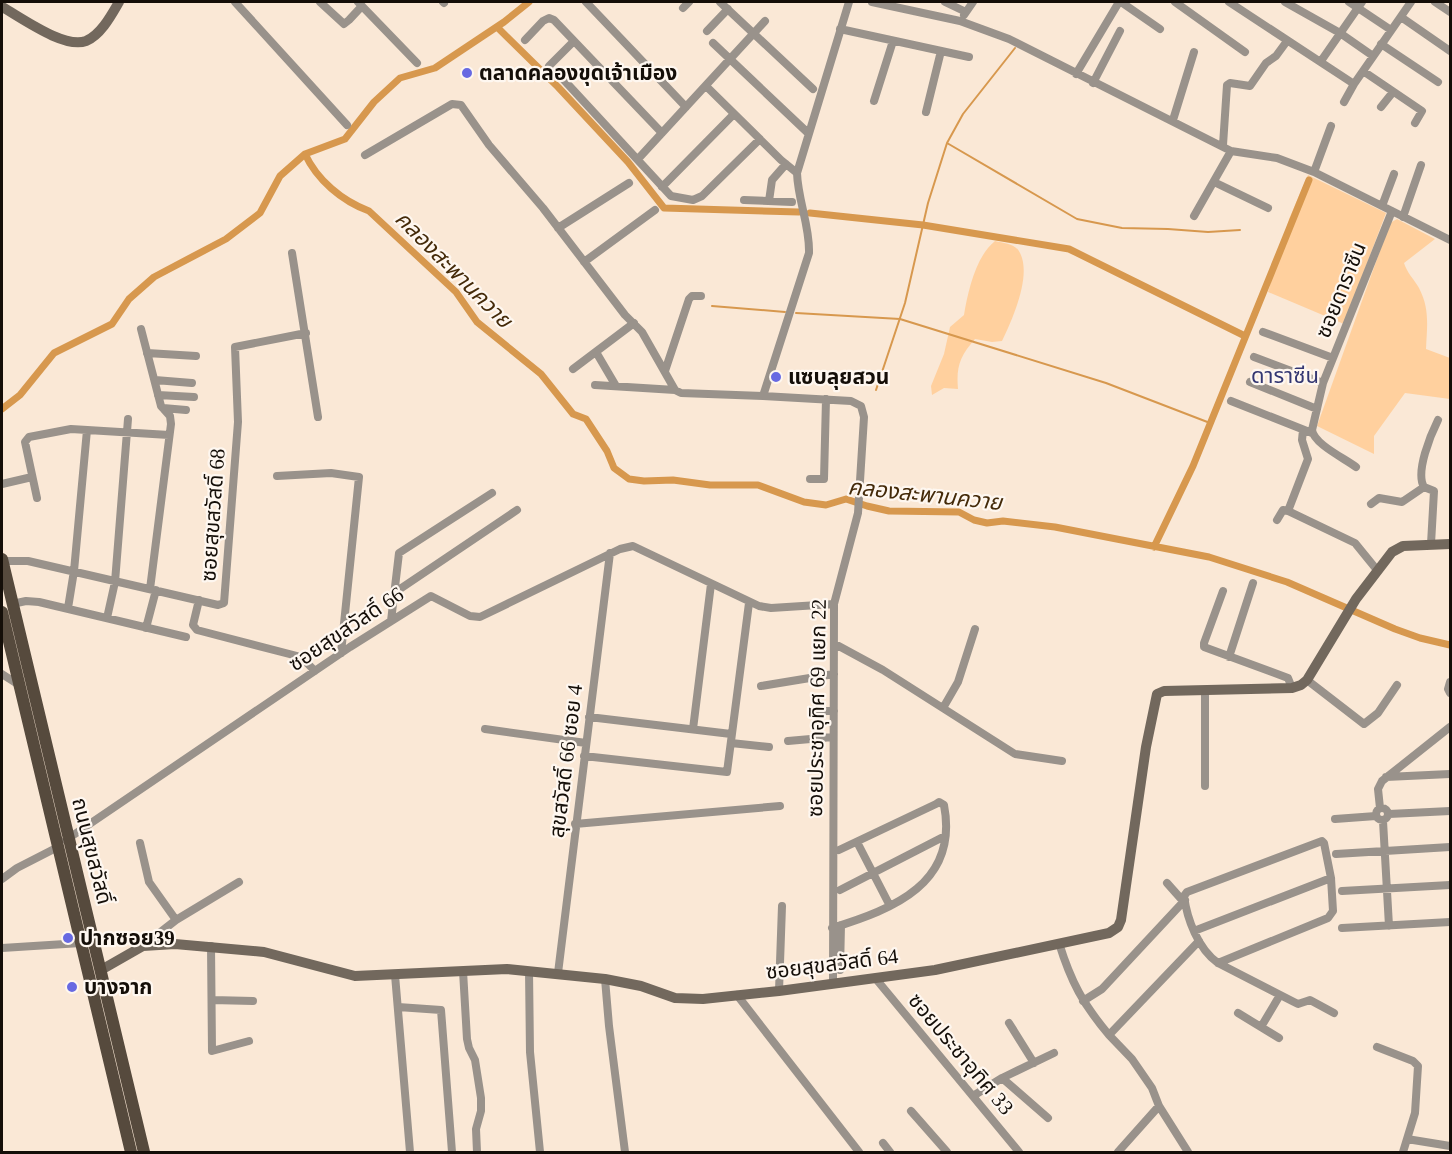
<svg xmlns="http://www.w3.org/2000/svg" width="1452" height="1154" font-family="'Times New Roman','Noto Sans Thai',serif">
  <rect width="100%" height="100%" fill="#fae8d6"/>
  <path fill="#ffd09e" d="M1308,175L1386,213L1344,324L1268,292L1289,219Z
    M1397,219L1435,239L1404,263C1407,273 1414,279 1419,288C1430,309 1427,326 1426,349L1450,358V399L1405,393L1374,436V454L1317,426L1390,223Z
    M995,241C1004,243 1016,244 1020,253C1032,276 1012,320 1002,341L992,342L975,339C960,356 956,367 958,389L944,388L932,395L931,386L944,354L950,327L964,315C968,291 976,256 995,241Z"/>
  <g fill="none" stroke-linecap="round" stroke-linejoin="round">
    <path stroke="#d7984e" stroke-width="2" d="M947,143L1077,219L1122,228L1168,229L1208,232L1240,230
      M712,306L785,312
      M796,313L900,319L1106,383L1210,423
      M876,390L905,303L928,203L947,143L963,114L1015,48"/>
    <path stroke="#d7984e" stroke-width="7" d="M497,27L558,87L628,162L664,208L799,212
      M305,154C317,180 342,201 369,211L456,292L477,322L541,374L573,414L586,419L607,451L614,468L629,479L644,481L673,480L710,485H758L804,502L826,505L846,499L867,506L889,511L959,512L974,520L987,523L1003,521L1055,527L1209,557L1287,582L1395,629L1420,638L1450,645
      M810,213L923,225L1069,249L1245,336
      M2,409L20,395L54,353L112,324L129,299L154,277L226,239L260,213L280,176L305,154L345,139L374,102L400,78L435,68L504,22L529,2
      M1154,547L1193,466L1309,180"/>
    <path stroke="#99928b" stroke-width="8" d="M235,2L347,125
      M320,2L344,24L349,20L362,6
      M358,2L417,63
      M443,2L444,3
      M586,2L686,107
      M720,2L813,89
      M872,2L960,21L1009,39L1231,151L1277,158L1314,172L1450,240
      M945,2L966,12
      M1121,2L1160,29
      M1175,2L1245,52
      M1229,2L1354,84L1411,2
      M1285,2L1340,33L1373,56
      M1349,2L1391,30
      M1435,2L1450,12
      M683,8L689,2
      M964,15L973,2
      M1401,17L1450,51
      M840,29L969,57
      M707,31L728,9
      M525,40L543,21L549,18L554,20L662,133
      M713,43L808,133
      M1381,44L1438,82
      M1321,61L1362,2
      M549,66L574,41
      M1363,71L1422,111L1415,123
      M1076,74L1119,2
      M563,79L671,196L693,200L702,196L760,139
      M1093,83L1120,31
      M706,86L781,160L797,173
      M874,101L893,41
      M1344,102L1354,84
      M1381,107L1393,92
      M926,112L941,51
      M1173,120L1194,52
      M1223,145L1227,85L1230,83L1250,86L1266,63L1276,56L1287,41
      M365,155L452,104L461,105L489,145L543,208L625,315L642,332L675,390L681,393L763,396
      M638,159L765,21
      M1314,172L1331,126
      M1214,182L1268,208
      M662,187L734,114
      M744,200L792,202
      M769,201L772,180L786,164
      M1382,206L1394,174
      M1194,216L1231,151
      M1403,217L1421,165
      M558,228L629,183
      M292,253L318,417
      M584,262L655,210
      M141,329L161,406L170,416L171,424L150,589
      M1263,332L1333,358
      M596,352L616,386
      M147,353L196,356
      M1254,357L1323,383
      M573,369L634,323
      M665,371L689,299L692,296H701
      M155,380L192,383
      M1250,382L1317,409
      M595,385L675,390
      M158,395L194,397
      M1231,401L1312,433
      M163,408L186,410
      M1356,467C1344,458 1314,444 1312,430L1323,383L1392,211
      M277,476L331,473L359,477L341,653
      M810,479H824L826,399
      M2,484L32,477
      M37,498L25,442L29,437L71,429L169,435
      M1371,504L1379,498L1402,502L1424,487
      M1288,511L1308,459L1302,440L1303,430
      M1277,520L1283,510L1288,511L1355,543L1377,570
      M1431,544L1434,491L1424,487C1415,472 1431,434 1438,420
      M2,561H28L218,605L224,603L238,422L235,347L306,333
      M1223,591L1204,643V647L1288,678L1292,688
      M394,593L517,510
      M199,600L193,625L197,630L301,657L315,671
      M12,604L26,601L39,602L186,637
      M68,608L74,571L87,430
      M107,618L115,582L128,419
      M391,621L399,553L492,493
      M146,628L156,590
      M835,644L883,670L1015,754L1062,761
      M1229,657L1253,583
      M2,674L19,685
      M1307,680L1364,724L1378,713L1397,685
      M1450,682L1448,689L1450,693
      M761,686L834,674
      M1205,690V786
      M943,708L958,682L975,629
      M812,711H834
      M589,717L731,734
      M485,729L586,743
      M693,729L711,584
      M788,741L833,737
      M731,743L769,747
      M584,756L727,772L749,603
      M1386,777L1450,774
      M1376 814a6 6 0 1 1 12 0a6 6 0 1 1-12 0Z
      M1380,808L1378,789L1382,781L1450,727
      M1389,814L1450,811
      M1335,819L1376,816
      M1383,821L1389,926
      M575,824L780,806
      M66,840L350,647L431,596L470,616L480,617L620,549L633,546L759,606L771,608L834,604
      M857,842L890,906
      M140,843L149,882L176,920L144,945
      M1336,854L1450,847
      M2,879L17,868L58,847
      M1167,883L1183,901
      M840,890L945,836
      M1342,891L1450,885
      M176,920L239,882
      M832,928C894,909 959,883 944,805L939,802L936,804L839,850
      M1342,928L1450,922
      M1194,931L1331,878
      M1059,943C1071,982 1083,1004 1109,1035L1199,941
      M211,946L212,1051L249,1041
      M2,948L81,943
      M1218,963L1328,918L1333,911L1331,878L1324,843L1322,841L1187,892L1184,896C1187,919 1198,949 1218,963L1294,1002L1298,1004L1310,1000L1334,1013
      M840,970L841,925
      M463,971L467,1039L469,1048L475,1060L481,1098V1111L476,1129L477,1152
      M529,971L530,1052L540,1152
      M558,973L610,553
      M395,975L410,1152
      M605,979L609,1026L625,1152
      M876,979L1019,1152
      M833,984L834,604L858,513L864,417L861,406L851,401L763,396L809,253C810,226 798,201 797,173L849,2
      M779,991L782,906
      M737,995L859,1152
      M212,1000L253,1001
      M1083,1001L1102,989L1185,900
      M398,1007L441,1010L452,1152
      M1238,1013L1279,1038
      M1009,1023L1034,1063
      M1261,1027L1280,995
      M1109,1035L1132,1059L1152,1088L1159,1106L1188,1152
      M1377,1047L1413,1061L1418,1066L1415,1113L1403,1152
      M1002,1078L1048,1118
      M973,1096L1002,1078L1054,1053
      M911,1111L947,1152
      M1407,1139L1450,1146
      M883,1143L890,1152
      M1118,1152L1159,1106"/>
    <path stroke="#72685d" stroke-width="10" d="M2,7C22,18 64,49 86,41C101,35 112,14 119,2
      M101,970L143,946L175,944L264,952L355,976L507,969L605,979L641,986L675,998L703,999L779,991L935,970L1109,933L1118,927L1121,920L1146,747L1157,694L1164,691L1292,688L1301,685L1307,680L1356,599L1392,552L1403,546L1450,544"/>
    <path stroke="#564a3d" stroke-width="12" d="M2,559L144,1152
      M2,612L131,1152"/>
  </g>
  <g fill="#6769e2" stroke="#fef7f0" stroke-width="2">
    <circle cx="467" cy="73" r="6"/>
    <circle cx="776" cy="377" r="6"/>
    <circle cx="68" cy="938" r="6"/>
    <circle cx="72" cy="987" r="6"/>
  </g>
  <g text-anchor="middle" stroke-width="4.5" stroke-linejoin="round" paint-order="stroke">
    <g font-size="21" font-weight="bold" fill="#140e08" stroke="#fef7f0" text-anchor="start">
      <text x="479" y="80">ตลาดคลองขุดเจ้าเมือง</text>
      <text x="788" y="384">แซบลุยสวน</text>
      <text x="80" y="945">ปากซอย39</text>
      <text x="84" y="994">บางจาก</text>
    </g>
    <g font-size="21" fill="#140e08" stroke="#fef7f0">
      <text transform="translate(1341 290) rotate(-68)" y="7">ซอยดาราซีน</text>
      <text transform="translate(213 515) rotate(-86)" y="7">ซอยสุขสวัสดิ์ 68</text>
      <text transform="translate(346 629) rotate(-34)" y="7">ซอยสุขสวัสดิ์ 66</text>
      <text transform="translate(817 708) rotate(-89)" y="7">ซอยประชาอุทิศ 69 แยก 22</text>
      <text transform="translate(566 761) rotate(-83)" y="7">สุขสวัสดิ์ 66 ซอย 4</text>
      <text transform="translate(92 851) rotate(76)" y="7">ถนนสุขสวัสดิ์</text>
      <text transform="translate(832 964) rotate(-7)" y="7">ซอยสุขสวัสดิ์ 64</text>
      <text transform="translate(961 1054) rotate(50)" y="7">ซอยประชาอุทิศ 33</text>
    </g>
    <g font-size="22" font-style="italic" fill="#442a09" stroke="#fef7f0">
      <text transform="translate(454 269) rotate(45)" y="8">คลองสะพานควาย</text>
      <text transform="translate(925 494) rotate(6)" y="8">คลองสะพานควาย</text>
    </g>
    <g font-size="22" fill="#343772" stroke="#fef7f0">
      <text x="1285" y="383">ดาราซีน</text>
    </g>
  </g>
  <rect width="1452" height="1154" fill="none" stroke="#140e08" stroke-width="6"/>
</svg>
